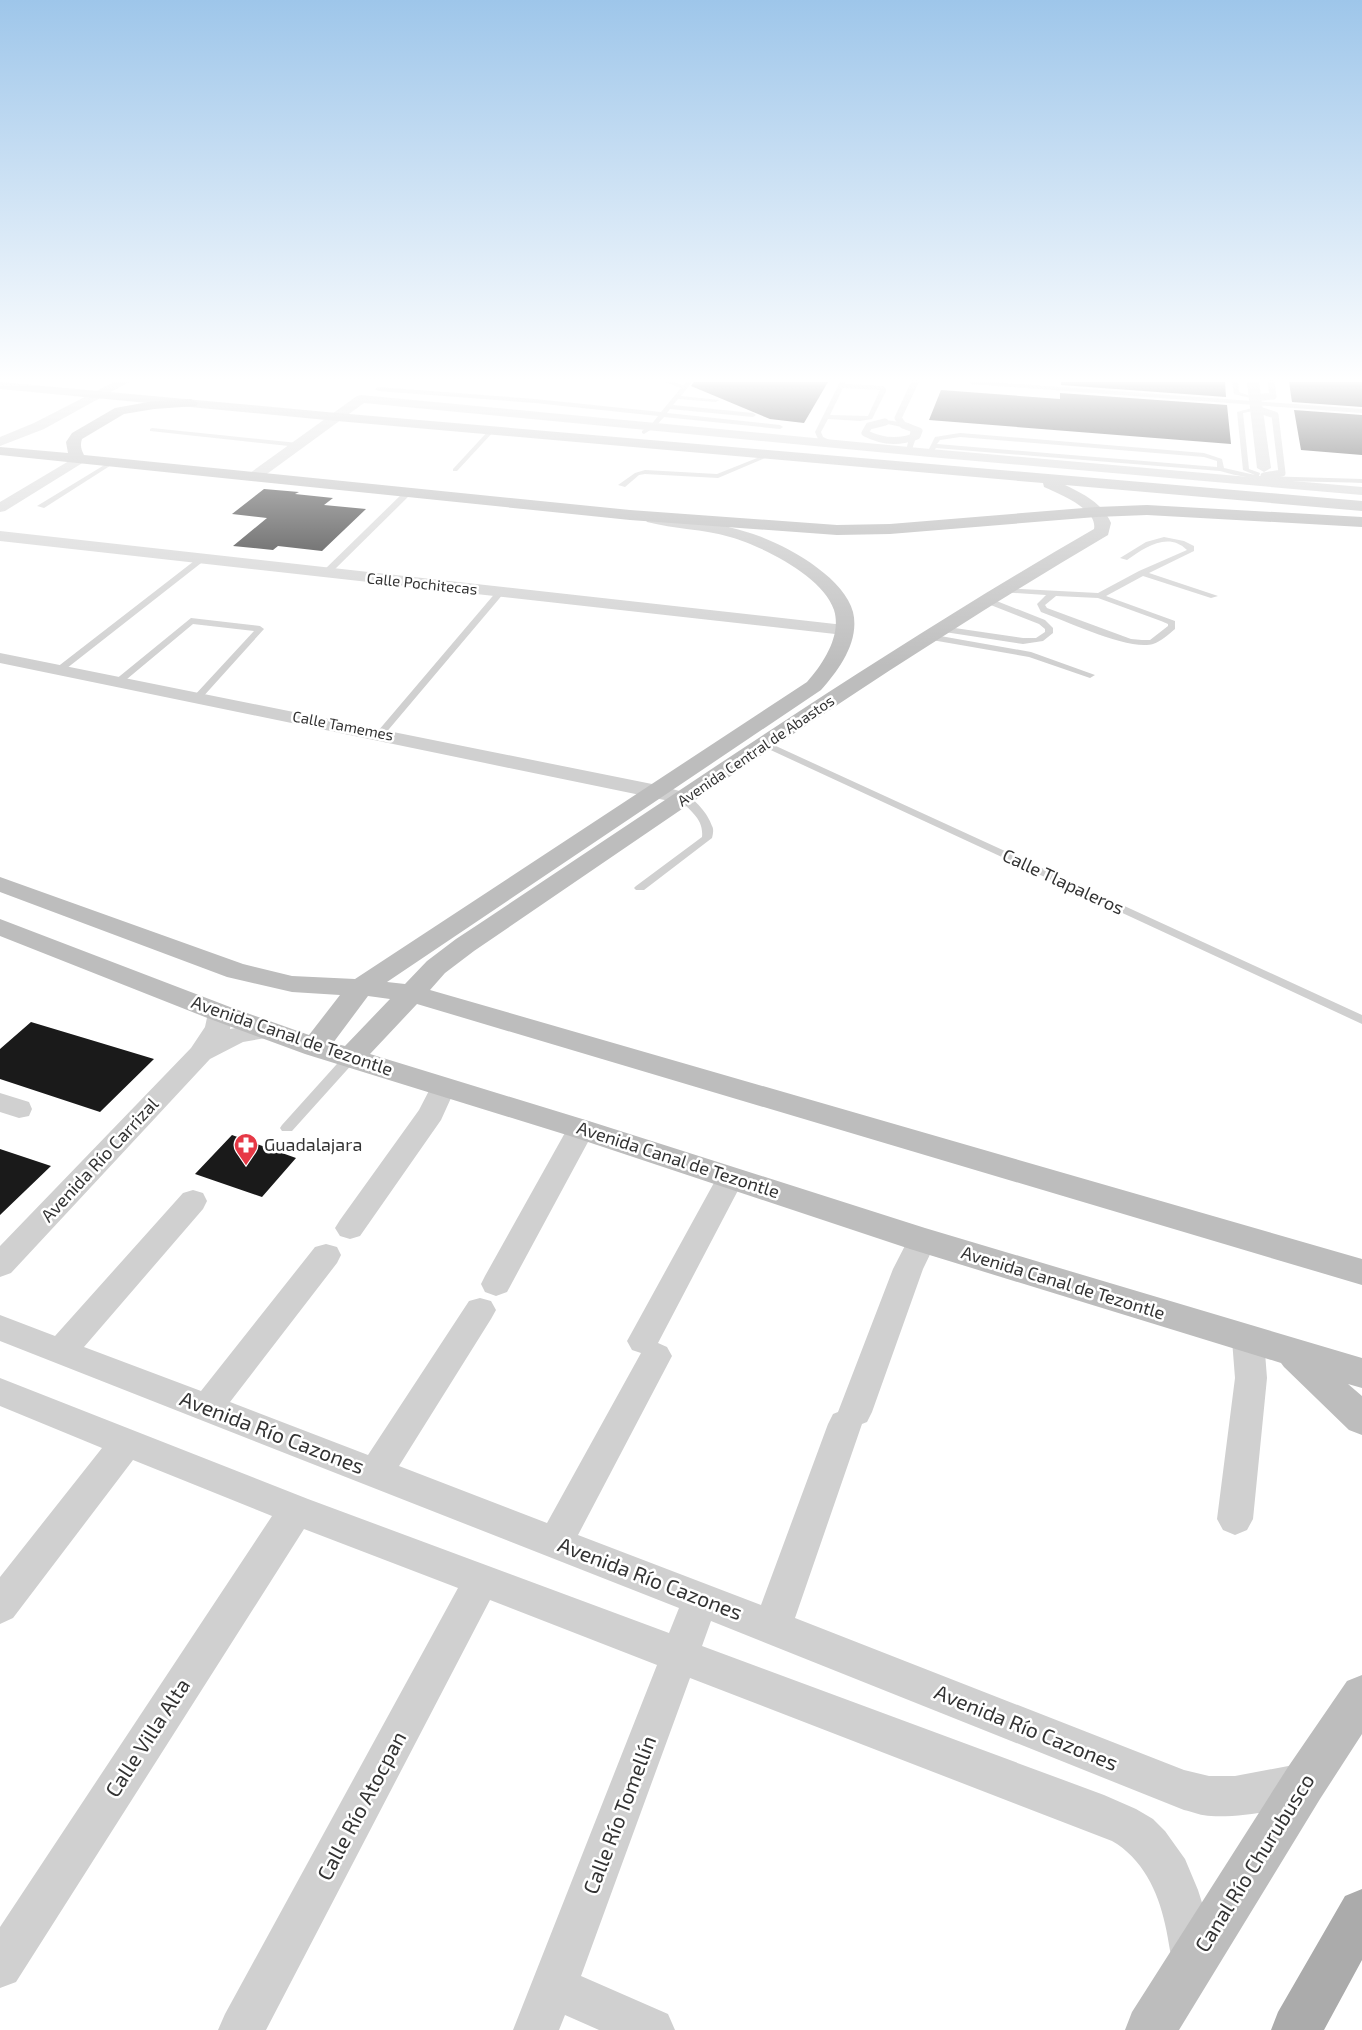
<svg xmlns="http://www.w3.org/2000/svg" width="1362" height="2030" font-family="'Exo 2',sans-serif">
  <rect width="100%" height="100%" fill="#fff"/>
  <path fill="#1a1a1a" d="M694,382H828L804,423L770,419L691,386Z
    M1061,382H1225L1226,397L1061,385Z
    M1289,382H1362V407L1292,402Z
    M941,390L1060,399V393L1227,405L1231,444L929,420Z
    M1294,410L1362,415V455L1301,450Z
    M264,489L299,492L295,494L333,498L324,505L366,509L322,551L278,546L273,550L233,546L267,518L232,514Z
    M31,1022L91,1040L154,1059L100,1112L0,1079V1049Z
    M232,1135L296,1158L262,1197L195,1174Z
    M0,1149L51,1166L0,1215Z"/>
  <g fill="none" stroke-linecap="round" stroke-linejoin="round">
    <path fill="#d0d0d0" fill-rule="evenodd" d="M665,382H673L683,385L686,382H692L681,396L719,400L716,402L678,399L673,405L753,413L756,415L753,417L670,409L667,413L780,425L783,427L780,429L664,417L655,427L644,434L642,433V431L651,425L658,416L535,403L378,391L375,389L378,387L535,399L661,412L681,388Z
      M840,382H846L845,384L883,386L886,388V391L872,419L860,421L828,419L821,432L823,437L836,443L837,444L834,446L818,439L815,432ZM843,388L880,390L868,416L830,415Z
      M968,382H991L1362,409V413L971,384Z
      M1232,382H1238L1239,392L1254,397V399L1234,394Z
      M1256,407L1259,409L1258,410L1243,413L1249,469L1260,473L1259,476L1362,479V483C1314,480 1267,485 1220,471L936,448L932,454L927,453L935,437L960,433L1204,453L1222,459L1224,468L1255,475L1243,470L1237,412ZM960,437L1204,457L1217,461V467L937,444L940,440Z
      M885,420L908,423L916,427L917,435L911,452L906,451L911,429L883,423V421Z
      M152,428L298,443L301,445L298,447L150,431V429Z
      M490,429L495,430L457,471H453V469Z
      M767,454L772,455L718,478L645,474L639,475L625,487L618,485L635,473L645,470L717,474Z
      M111,461L116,462L44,508L37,506Z
      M406,490L413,492L328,576H322V572Z
      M1164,537L1184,541L1194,546V551L1149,573L1218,596L1211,598L1143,576L1106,596L1175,621V629C1169,634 1160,642 1153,644C1129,651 1066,621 1041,612L1037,604L1046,595L1001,592L997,590L1001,588L1098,593L1139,571L1187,550C1168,531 1144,548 1127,560L1120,558L1146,542ZM1056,596L1098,598L1161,621L1168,624V626L1150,640H1142L1131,639L1047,608L1045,605Z
      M198,558L205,560L62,672H56V668Z
      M497,591L504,593L384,735H378V731Z
      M983,598H989L1045,620L1053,628V633L1043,641L1023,644L938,631V627L941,626L1023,638H1036L1045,632V629L1039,624L983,602Z
      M191,618L260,626L264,629L201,699L198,700L193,697L254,631L193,624L121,684H115V680Z
      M929,634L1031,652L1095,675L1090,678L1029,657L926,639L925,637Z
      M765,741L1362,1015V1024L762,746L760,744Z
      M684,795C695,798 708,814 712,826C714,829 713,834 712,838L644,890H636L634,888L636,886L702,837C704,818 689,811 679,798Z
      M350,1054L356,1058L355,1061L292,1131H282L280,1128L282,1125L345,1055Z"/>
    <path fill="#d0d0d0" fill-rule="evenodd" d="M114,382H129L44,429L0,446V437L34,423Z
      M1247,382H1259L1271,468L1264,472L1257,468Z
      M361,395L930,449L1362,487V495L930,457L364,403L260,479H250L248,476L250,473L357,396Z
      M79,455L84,456L86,459L84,462L5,511L0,512V502Z
      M0,531L844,625L850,626L853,630L850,634L844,635L0,541Z
      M0,653L657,785L691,794L694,798L691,802L684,804L0,663Z
      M220,1005L229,1007L232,1013L230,1029L268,1022L277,1024L281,1030L277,1036L243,1042L210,1059L11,1273L0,1277V1246L191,1048L205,1027L208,1013L211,1007Z
      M443,1078L452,1081L456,1087L441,1120L360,1236L350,1239L340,1236L335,1228L340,1220L419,1110L434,1081Z
      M0,1093L29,1102L32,1109L29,1116L19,1118L0,1112Z
      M581,1119L591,1122L595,1129L507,1292L496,1296L485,1292L481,1284L485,1276L571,1122Z
      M731,1167L741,1170L745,1177L658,1343L667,1347L672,1356L578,1535L761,1605L828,1424L833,1414L838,1412L893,1269L912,1232L922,1229L932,1232L937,1240L923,1269L872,1412L867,1422L862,1424L795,1618L1184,1770L1209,1776H1235L1304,1763L1318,1769L1324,1783L1318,1797C1290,1809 1241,1818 1211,1816C1202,1816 1193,1812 1184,1810L711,1621L702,1646L1104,1795L1136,1809L1153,1819L1165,1831L1185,1859L1198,1890L1209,1925L1214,1958L1208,1974L1192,1980L1176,1974C1170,1957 1169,1941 1165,1924C1158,1891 1142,1858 1112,1841L690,1678L581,1976L668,2014L675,2030H599L565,2015L559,2030H513L657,1665L490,1600L266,2030H218L225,2014L458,1588L304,1529L16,1982L0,1988V1927L272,1516L133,1460L13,1618L0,1624V1577L102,1448L0,1406V1378L308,1499L669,1633L679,1608L0,1341V1315L55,1336L183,1193L193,1190L203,1193L207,1201L203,1209L84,1347L201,1391L315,1247L326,1244L337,1247L341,1255L337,1263L230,1402L368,1455L469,1301L480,1298L491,1301L496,1310L491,1319L399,1466L547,1523L641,1353L632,1350L627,1341L632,1332L721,1170Z
      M1248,1327L1259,1331L1264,1340L1267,1378L1253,1519L1247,1530L1235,1535L1223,1530L1217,1519L1235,1378L1232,1340L1237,1331Z"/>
    <path fill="#bdbdbd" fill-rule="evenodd" d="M0,382L337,413L1362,501V511L1065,485C1084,494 1103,504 1111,523L1108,535C890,663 683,809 474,951L445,973L430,990L1362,1259V1285L417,1004L370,1054L592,1122L925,1228L1362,1358V1388L1348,1384L1362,1396V1435L1349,1430L1284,1367L1281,1363L910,1249L570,1136L305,1054L210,1019L0,936V919L230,1007L309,1035L340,995L292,992L227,977L0,892V877L243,964L292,976L355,979L807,682C823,664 842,635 834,610C823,576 762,546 730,537C703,529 674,529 647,522L645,519L647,516L653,514C686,518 719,523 750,533C783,543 844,576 853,612C860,641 839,670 821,690L387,982L405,984L427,961L456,939C667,800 875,655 1094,529C1098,509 1059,494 1044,487L1043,483L337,421L0,389ZM368,996L390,999L345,1046L333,1043Z
      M1362,1675V1734L1320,1799L1179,2030H1125L1132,2012L1288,1767L1347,1681Z"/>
    <path fill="#ababab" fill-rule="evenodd" d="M191,399L198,403L196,406L154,409L124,414L82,439C80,445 81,449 84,455L630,510L837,525L890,524L1096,507L1147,505L1362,517V527L1147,515L1096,517L890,534L837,535L630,520L0,455V447L68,453L66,442L72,433L115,408L154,401Z
      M1362,1889V1960L1324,2030H1271L1278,2012L1345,1896Z"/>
    <path stroke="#d0d0d0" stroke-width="7" d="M885,422L869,426L865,433C882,442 899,443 917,436L919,431L903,425L898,418L915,382
      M1264,476L1282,473L1275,415L1256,409L1254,398L1273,396L1271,382"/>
  </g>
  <linearGradient id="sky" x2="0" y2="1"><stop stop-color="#9ec6ea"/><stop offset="0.57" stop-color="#fff"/><stop offset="1" stop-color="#fff" stop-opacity="0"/></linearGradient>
  <rect width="1362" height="666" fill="url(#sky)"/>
  <defs>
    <g id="pharmacy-pin" transform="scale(1.25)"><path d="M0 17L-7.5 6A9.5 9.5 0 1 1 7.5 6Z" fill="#e63946" stroke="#fff"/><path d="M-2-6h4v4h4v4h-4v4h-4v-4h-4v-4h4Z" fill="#fff"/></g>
  </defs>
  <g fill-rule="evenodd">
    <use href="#pharmacy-pin" x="246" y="1145"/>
  </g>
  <g text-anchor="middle" stroke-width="5" stroke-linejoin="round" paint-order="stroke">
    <g font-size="15" fill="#333" stroke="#fff">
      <text transform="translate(422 584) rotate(6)" y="5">Calle Pochitecas</text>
      <text transform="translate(343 726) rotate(11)" y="5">Calle Tamemes</text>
      <text transform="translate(756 751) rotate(-34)" y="5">Avenida Central de Abastos</text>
    </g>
    <g font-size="18" fill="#333" stroke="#fff">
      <text transform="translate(1063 882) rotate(25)" y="6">Calle Tlapaleros</text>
      <text transform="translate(292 1036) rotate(19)" y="6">Avenida Canal de Tezontle</text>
      <text transform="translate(100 1160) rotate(-47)" y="6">Avenida Río Carrizal</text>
      <text transform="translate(678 1160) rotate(18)" y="6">Avenida Canal de Tezontle</text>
      <text transform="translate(1063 1283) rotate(17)" y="6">Avenida Canal de Tezontle</text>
    </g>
    <g font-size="18" fill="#333" stroke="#fff" text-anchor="start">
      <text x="264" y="1151">Guadalajara</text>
    </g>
    <g font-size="21" fill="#333" stroke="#fff">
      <text transform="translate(272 1433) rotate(21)" y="7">Avenida Río Cazones</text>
      <text transform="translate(650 1579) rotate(21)" y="7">Avenida Río Cazones</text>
      <text transform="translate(1026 1728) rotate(22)" y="7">Avenida Río Cazones</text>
      <text transform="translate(148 1738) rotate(-57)" y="7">Calle Villa Alta</text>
      <text transform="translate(362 1806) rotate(-62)" y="7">Calle Río Atocpan</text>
      <text transform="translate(620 1815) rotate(-69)" y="7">Calle Río Tomellín</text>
      <text transform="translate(1255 1863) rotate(-58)" y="7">Canal Río Churubusco</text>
    </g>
  </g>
</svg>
